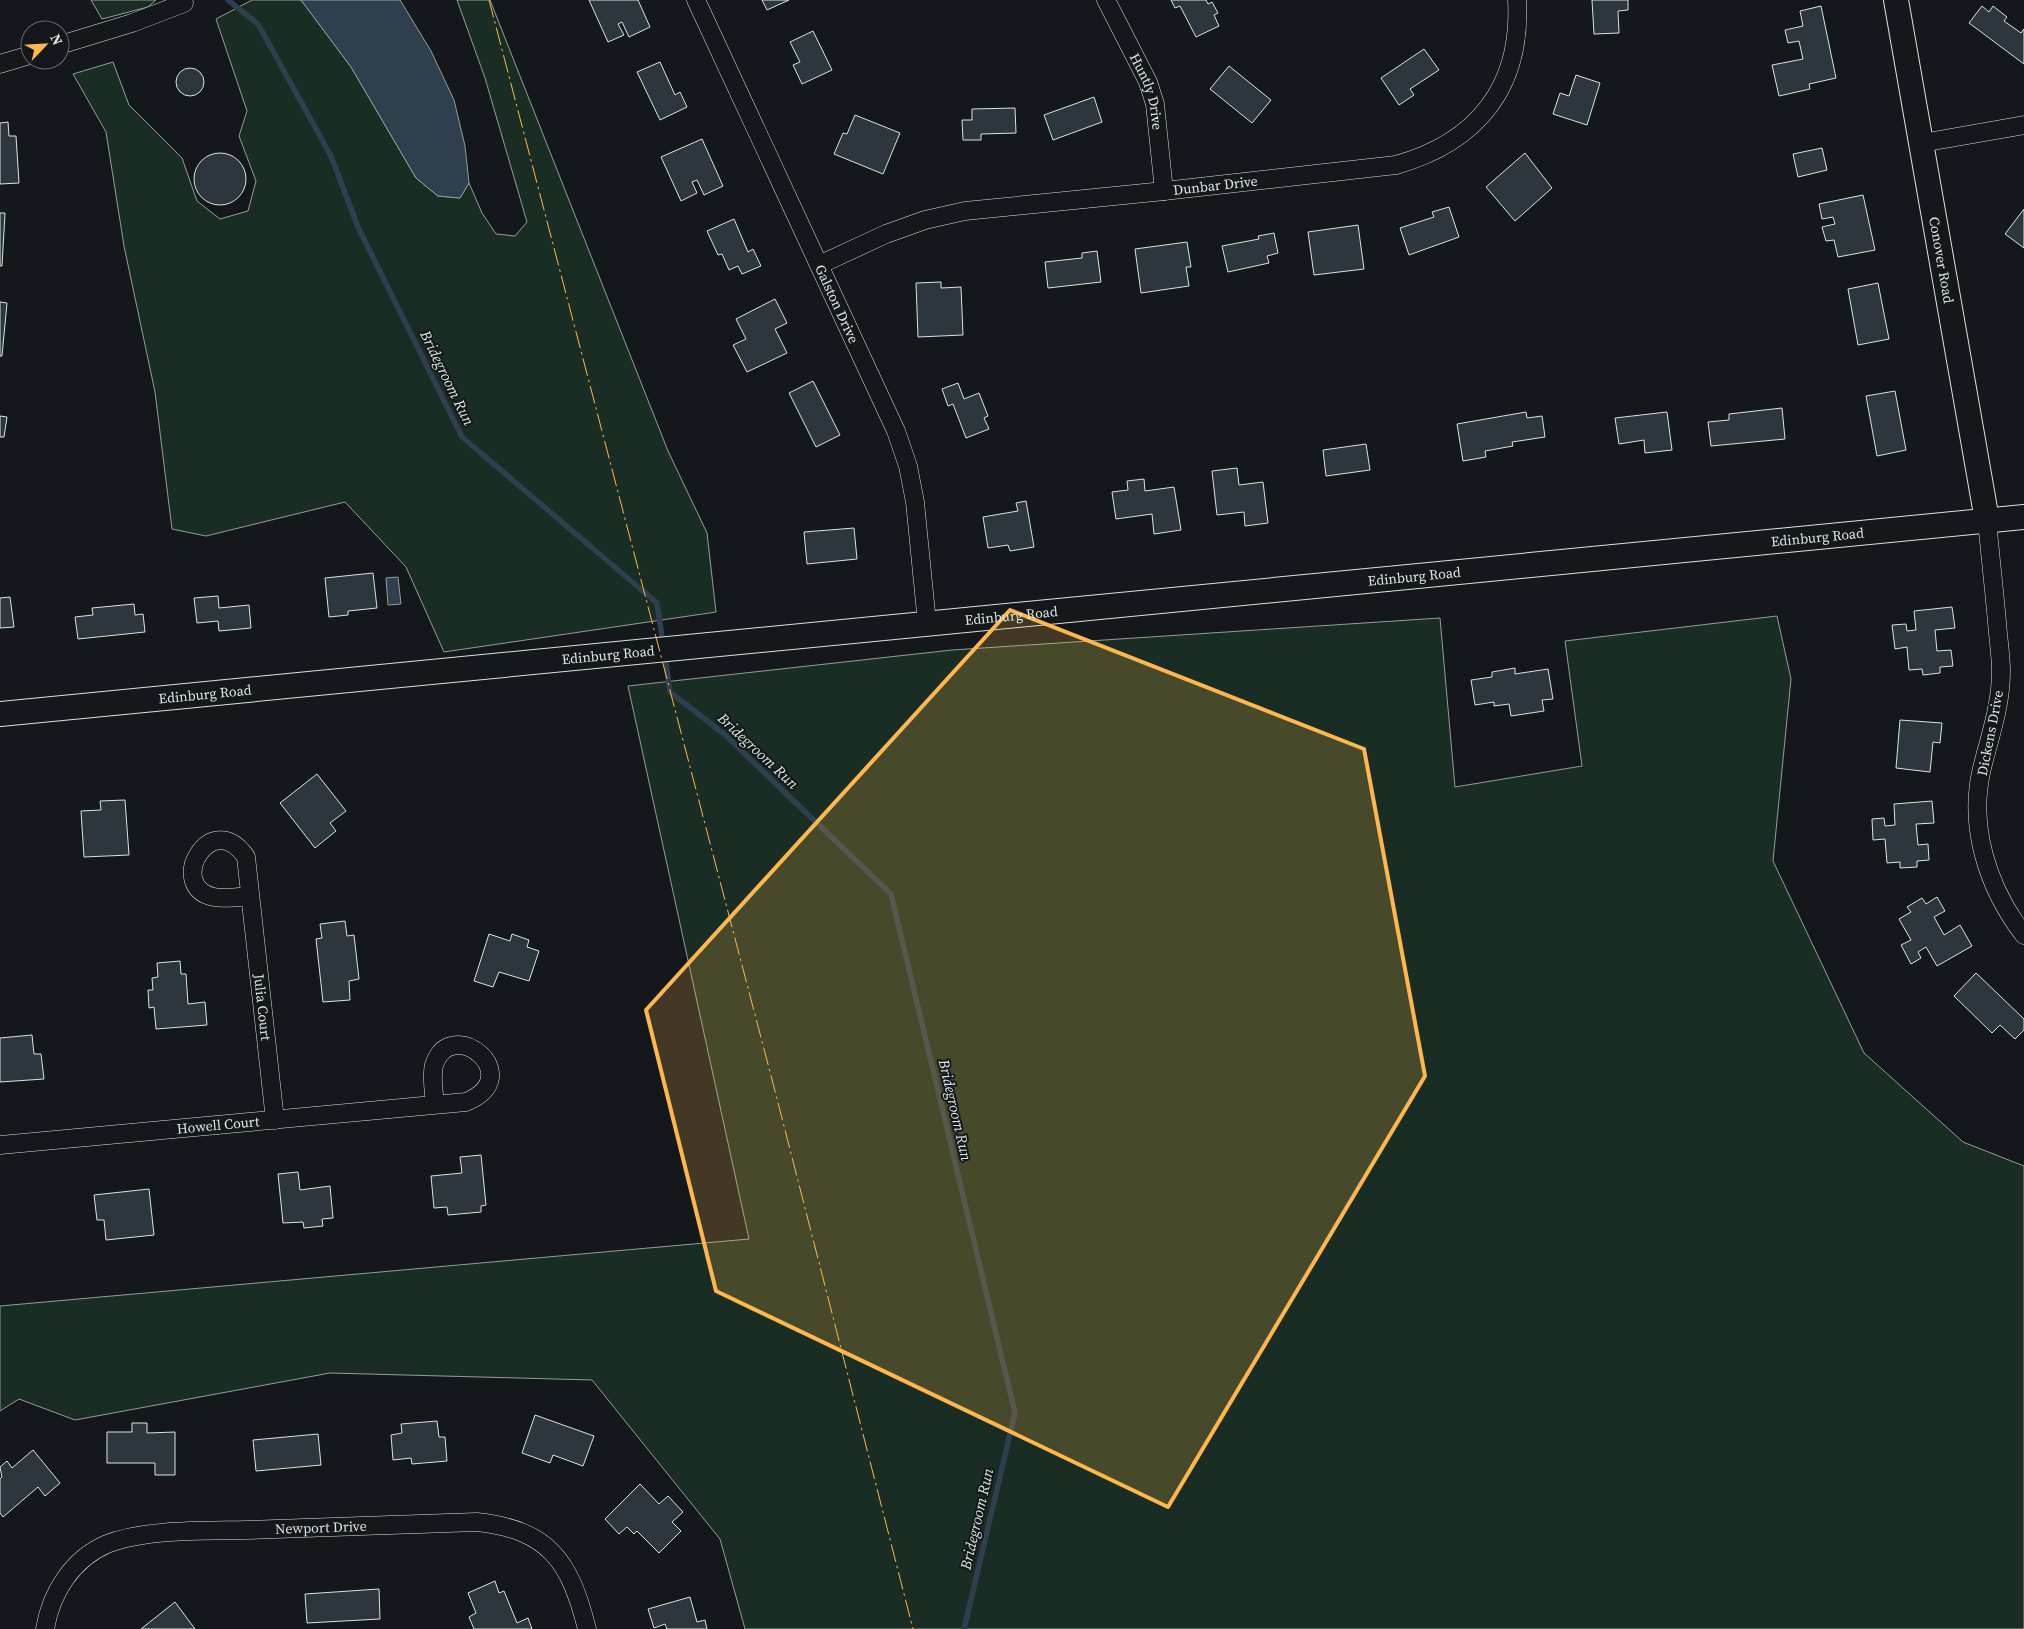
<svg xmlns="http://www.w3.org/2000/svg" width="2024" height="1629" font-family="'Source Serif 4',serif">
  <rect width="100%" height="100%" fill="#14181c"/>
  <path fill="#1a2d24" stroke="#939e99" d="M91,0H156L148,7L102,19Z
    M252,0H301L351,67L416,178L438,196L460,198L469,183L482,213L496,234L515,236L527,222L485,78L457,0H490L668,451L707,533L716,612L444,652L406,567L345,502L206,536L172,529L155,392L124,246L106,132L73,74L113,62L129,105L182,158L197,201L220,219L248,211L256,181L239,136L247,111L216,19Z
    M1777,616L1791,679L1773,861L1864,1053L1963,1142L2024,1166V1629H745L720,1539L592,1380L330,1373L75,1420L19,1399L0,1411V1306L749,1239L628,686L952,650L1440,618L1455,787L1582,766L1565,641Z"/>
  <path fill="#2f3f4d" stroke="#939e99" d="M301,0H400L431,51L454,100L465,146L469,183L460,198L438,196L416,178L351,67Z
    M398,577L401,604L388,605L386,578Z"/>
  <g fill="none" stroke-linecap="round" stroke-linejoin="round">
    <path stroke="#2f3f4d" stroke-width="5.5" d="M228,0L258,24L331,156L358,227L462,437L657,603L663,643
      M665,655L670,692L724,734L891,894L1015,1413L964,1629"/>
  </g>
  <path fill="#2c363c" stroke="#d8e6dc" d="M589,0H638L650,27L629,37L622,22L618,24L624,35L608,42Z
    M762,0H789L767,10Z
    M1171,0H1206L1208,4L1212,2L1218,13L1214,15L1219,26L1196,37L1180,6L1175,8Z
    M1592,0H1628V10L1618,11L1619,33L1594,34Z
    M1821,6L1836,78L1809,84L1810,89L1779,96L1772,65L1803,59L1799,41L1788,43L1785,30L1803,26L1800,11Z
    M1982,6L1989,12L1993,6L2007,17L2004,21L2021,33L2024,29V64L1969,23Z
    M813,31L832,70L802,84L793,65L800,62L790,42Z
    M1424,49L1439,70L1410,89L1414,95L1399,105L1381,78Z
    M660,62L675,95L680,92L687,107L660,120L637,72Z
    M1229,66L1271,100L1252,123L1210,89Z
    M176 82a14 14 0 1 1 28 0a14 14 0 1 1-28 0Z
    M1576,75L1600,83L1587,125L1553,114L1560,93L1569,96Z
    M1094,97L1102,122L1053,140L1044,115Z
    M1015,108L1016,133L981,134V140H963L962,120H972V109Z
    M855,115L900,133L883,174L834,154L843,133L847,134Z
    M8,122L9,136H16L19,183L0,184V123Z
    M702,139L723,186L704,195L697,180L692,182L697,193L681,201L661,157Z
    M1822,148L1827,170L1798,177L1793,154Z
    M194 179a26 26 0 1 1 52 0a26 26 0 1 1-52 0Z
    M1525,153L1552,188L1515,221L1486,187Z
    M1863,195L1875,250L1838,257L1834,240L1826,241L1822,227L1835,224L1833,217L1822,219L1819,204Z
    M1449,207L1459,237L1409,255L1400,228L1434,217L1432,212Z
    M2024,209V248L2005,234Z
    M0,213H5L2,266H0Z
    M734,219L748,252L753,249L761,266L742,274L738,266L729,270L722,254L718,255L707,231Z
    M1358,225L1364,269L1314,275L1308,232Z
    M1274,233L1278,253L1267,256L1269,263L1228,272L1222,246L1259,239L1258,236Z
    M1187,242L1191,267H1186L1189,286L1141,293L1135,249Z
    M1097,251L1101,282L1048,288L1045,262L1082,258V253Z
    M941,282V288L961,287L963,335L918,337L916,283Z
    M1878,283L1889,339L1858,345L1848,289Z
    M775,299L787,323L775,329L787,353L747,372L733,345L746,339L736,319Z
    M0,302L7,303L2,356H0Z
    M813,381L840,435L816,447L789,393Z
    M958,383L964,399L979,393L988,416L984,418L989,429L966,438L953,404L948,406L942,389Z
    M1895,391L1906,450L1877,456L1866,396Z
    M1782,408L1785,439L1711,446L1708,422L1729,420V414Z
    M1526,412L1527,418L1542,416L1545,437L1512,442L1513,446L1485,451L1486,457L1463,461L1457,424Z
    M1667,412L1672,450L1645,453L1644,440L1619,444L1615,418Z
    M0,416L7,417L4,437H0Z
    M1366,444L1370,470L1326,476L1323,450Z
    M1237,468L1239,485L1263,482L1268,523L1245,526L1244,512L1217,515L1212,471Z
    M1144,479L1145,491L1174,487L1181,530L1154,534L1152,514L1116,519L1112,492L1128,490L1127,481Z
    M1026,501L1034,547L1010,551L1008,545L988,548L983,517L1018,511L1016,503Z
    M854,528L857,559L807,564L804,532Z
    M373,573L377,608L348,611V615L329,617L325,578Z
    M218,596L219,608L249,605L251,628L219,631L218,621L197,623L194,598Z
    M10,597L14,627L0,628V598Z
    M134,604L135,615L143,614L145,632L78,639L75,617L93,615L92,608Z
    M1952,607L1955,628L1935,630L1937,651L1951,650L1953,666L1940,667V673L1923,675L1922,669L1909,670L1907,647L1895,649L1892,625L1906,624L1907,631L1916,630L1914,611Z
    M1515,668V674L1548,669L1553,699L1542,700L1544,711L1511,716L1509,704L1494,706V702L1475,705L1471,680L1492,677V672Z
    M1900,720L1942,723L1940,743L1933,742L1930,772L1896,768Z
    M317,774L346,811L330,823L336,831L315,848L280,803Z
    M125,800L129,855L84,857L81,811L101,810L100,801Z
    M1932,801L1934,823L1916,824L1918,845L1928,844L1929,860L1917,861V867L1900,868V862L1887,863L1885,839L1873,840L1872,819L1884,818L1885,826L1895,825L1894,804Z
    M1937,897L1945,911L1934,917L1944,935L1960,925L1972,946L1937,966L1926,947L1918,952L1921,958L1911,964L1901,945L1911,940L1899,919L1911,912L1907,907L1922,898L1926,904Z
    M345,921L347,936L354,935L359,979L349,981L350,1000L323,1002L316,939L322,938L320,924Z
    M489,934L510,941L512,934L529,940L527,947L539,951L529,981L499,972L493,987L474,981Z
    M180,961L181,974H186L188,1004L205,1002L207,1025L156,1029L154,1007L149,1008L148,990H153L152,978L158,977L157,963Z
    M1976,973L2024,1019V1030L2015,1039L2000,1025L1992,1033L1954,996Z
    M32,1035L34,1054H41L44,1079L0,1082V1038Z
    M481,1155L486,1205L481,1206V1212L448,1215L447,1207L434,1208L431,1176L462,1173L460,1157Z
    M298,1172L300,1190L330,1186L333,1218L322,1219L323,1226L304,1228L303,1222L283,1223L278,1174Z
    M149,1189L154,1235L106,1240L104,1220H97L94,1195Z
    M535,1415L594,1436L583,1466L553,1455L550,1463L522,1453Z
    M437,1421L439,1437H445L447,1461L412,1464L411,1458L393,1460L391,1435L402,1433L401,1424Z
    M132,1423H147V1433L175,1432V1475H155V1463H107V1432H132Z
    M318,1434L321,1465L256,1471L253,1440Z
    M33,1450L60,1483L45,1496L38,1487L3,1517L0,1513V1479L2,1477L0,1467L7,1461L12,1468Z
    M640,1484L659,1504L668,1496L683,1512L672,1522L681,1531L659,1553L637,1531L634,1534L627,1527L619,1534L605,1519Z
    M495,1581L499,1593L504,1591L517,1623L528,1618L532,1629H474L469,1617L476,1613L468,1593Z
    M379,1589L380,1619L307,1623L305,1594Z
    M690,1597L697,1622L705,1620L707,1629H667L665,1624L654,1628L648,1609Z
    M175,1602L195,1629H141Z"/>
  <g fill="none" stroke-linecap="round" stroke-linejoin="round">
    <g stroke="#d8e6dc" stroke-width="19">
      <g id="street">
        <path id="s1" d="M696,0L896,431L908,466L915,502L927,623"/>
        <path id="s2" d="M1106,0L1148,82L1155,104L1164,191"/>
        <path d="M60,45L132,23L184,3"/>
        <path d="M0,64L30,55"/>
        <path d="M1922,143L2024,125"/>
        <path id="s3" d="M819,265L886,234L925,220L965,211L1164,191L1396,165C1478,142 1522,86 1517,0"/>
        <path d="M1987,520C1990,554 1994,588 1997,622C1998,638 2001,655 2001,671C2001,704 1991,733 1983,764C1967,824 1987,887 2024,935"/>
        <path id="s4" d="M250,896C239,897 225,899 214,897C165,887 211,806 246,857L275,1120"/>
        <path id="s5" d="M0,1145L466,1102C529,1076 451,1013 434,1065C431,1077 434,1092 435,1104"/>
        <path id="s6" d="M45,1629C51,1593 72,1559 107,1544C145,1529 205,1531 246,1530C323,1527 400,1525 477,1522C550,1530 570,1562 587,1629"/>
      </g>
    </g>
    <g stroke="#d8e6dc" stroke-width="26">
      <g id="secondary">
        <path id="s7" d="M1896,0L1987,520"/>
        <path id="s8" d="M0,714L2024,517"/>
      </g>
    </g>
    <use href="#street" stroke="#14181c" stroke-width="18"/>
    <use href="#secondary" stroke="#14181c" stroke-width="24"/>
    <path stroke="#ffb74d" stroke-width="1" stroke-dasharray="18 4 2.5 4" stroke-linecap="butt" d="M489,0L775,1091L913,1629"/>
  </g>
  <path fill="#ffb74d" fill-opacity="0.2" stroke="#ffb74d" stroke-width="4" stroke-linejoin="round" d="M1010,610L1364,749L1425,1076L1168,1507L716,1291L646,1010Z"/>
  <g text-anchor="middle" stroke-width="4" stroke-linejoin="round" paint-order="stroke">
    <g font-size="14" fill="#d8e6dc" stroke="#14181c">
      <text dy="5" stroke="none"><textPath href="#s2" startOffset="101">Huntly Drive</textPath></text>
      <text dy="5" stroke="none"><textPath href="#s3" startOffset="408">Dunbar Drive</textPath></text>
      <text dy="5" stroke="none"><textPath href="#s7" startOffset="264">Conover Road</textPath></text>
      <text dy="5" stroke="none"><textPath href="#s1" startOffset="335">Galston Drive</textPath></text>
      <text dy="5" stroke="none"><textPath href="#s8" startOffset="1826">Edinburg Road</textPath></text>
      <text dy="5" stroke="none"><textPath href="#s8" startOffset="1421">Edinburg Road</textPath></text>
      <text dy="5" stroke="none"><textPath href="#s8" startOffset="1016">Edinburg Road</textPath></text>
      <text dy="5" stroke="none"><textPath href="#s8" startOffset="611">Edinburg Road</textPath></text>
      <text dy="5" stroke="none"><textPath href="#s8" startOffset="206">Edinburg Road</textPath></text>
      <text transform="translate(1990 733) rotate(-79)" y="5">Dickens Drive</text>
      <text dy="5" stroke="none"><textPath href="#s4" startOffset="301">Julia Court</textPath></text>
      <text dy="5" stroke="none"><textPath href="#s5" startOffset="219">Howell Court</textPath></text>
      <text dy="5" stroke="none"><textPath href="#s6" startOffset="325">Newport Drive</textPath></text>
    </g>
    <g font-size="15" font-style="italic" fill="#d8e6dc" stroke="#14181c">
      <text transform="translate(447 378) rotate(64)" y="5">Bridegroom Run</text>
      <text transform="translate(758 751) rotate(43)" y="5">Bridegroom Run</text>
      <text transform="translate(955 1110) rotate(77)" y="5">Bridegroom Run</text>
      <text transform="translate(977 1519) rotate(-77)" y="5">Bridegroom Run</text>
    </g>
  </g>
  <g transform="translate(45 45) rotate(65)"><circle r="24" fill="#14181c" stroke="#626a69"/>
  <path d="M0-4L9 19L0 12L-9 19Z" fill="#ffb74d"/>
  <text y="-8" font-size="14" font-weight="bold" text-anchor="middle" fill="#d8e6dc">N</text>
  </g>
</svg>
